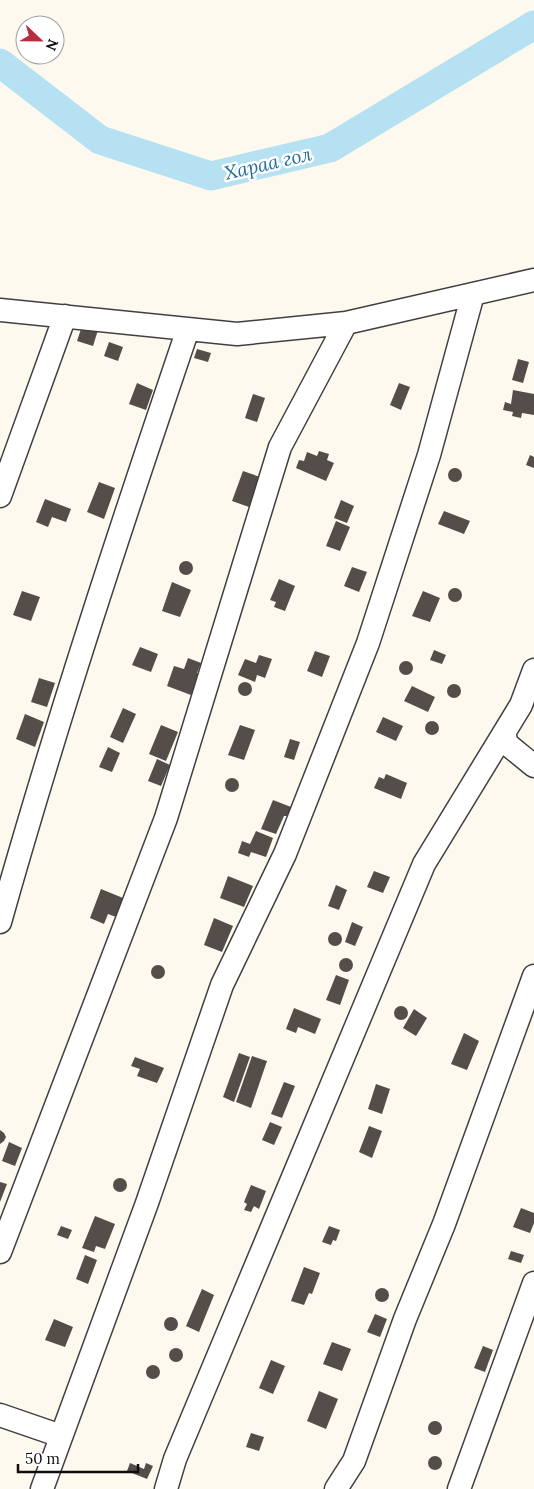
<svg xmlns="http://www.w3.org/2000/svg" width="534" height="1489" font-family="Lora,serif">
  <rect width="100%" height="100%" fill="#fef9ee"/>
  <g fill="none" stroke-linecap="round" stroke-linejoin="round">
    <path stroke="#b5e1f2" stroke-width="29" d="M0,63L100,140L211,176L330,148L534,25"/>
  </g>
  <path fill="#554d4a" d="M82,326L98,330L93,346L77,341Z
    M109,342L123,347L118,361L104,356Z
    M197,349L211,353L208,362L194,358Z
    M518,359L529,362L523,383L512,380Z
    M137,383L153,390L146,410L129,404Z
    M399,383L410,387L401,410L390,405Z
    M513,390L534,394V415L522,413L521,418L512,416L513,412L503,410L505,402L511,404Z
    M253,394L265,398L257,422L245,418Z
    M319,451L329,454L327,460L334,463L326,481L296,468L299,460L304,461L307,452L317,456Z
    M530,455L534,457V468L526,465Z
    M448 475a7 7 0 1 1 14 0a7 7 0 1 1-14 0Z
    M243,471L260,477L249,507L232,501Z
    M99,482L115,488L104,519L87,512Z
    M45,499L71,509L66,522L52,517L48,527L36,522Z
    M341,500L354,506L347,523L334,518Z
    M444,511L470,521L464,534L438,524Z
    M336,521L350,527L340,551L326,546Z
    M179 568a7 7 0 1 1 14 0a7 7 0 1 1-14 0Z
    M352,567L367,572L359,592L344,586Z
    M279,579L295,586L285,611L274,607L276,602L270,600Z
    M172,582L191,590L180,617L162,611Z
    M448 595a7 7 0 1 1 14 0a7 7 0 1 1-14 0Z
    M22,591L40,597L31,621L13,615Z
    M423,591L440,598L430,622L412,616Z
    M140,647L158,654L151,672L132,665Z
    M434,650L446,655L442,664L430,660Z
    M315,651L330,656L322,677L307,671Z
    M259,655L272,659L265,678L257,675L255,682L238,675L245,659L256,663Z
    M188,658L201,663L197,673L200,674L191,695L167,686L174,666L184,669Z
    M399 668a7 7 0 1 1 14 0a7 7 0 1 1-14 0Z
    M39,678L55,683L47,707L31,702Z
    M238 689a7 7 0 1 1 14 0a7 7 0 1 1-14 0Z
    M447 691a7 7 0 1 1 14 0a7 7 0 1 1-14 0Z
    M412,686L435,697L428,712L404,701Z
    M123,708L136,714L123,743L110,737Z
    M25,714L44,722L35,747L16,739Z
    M383,717L403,726L396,741L376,732Z
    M425 728a7 7 0 1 1 14 0a7 7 0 1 1-14 0Z
    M161,725L178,732L166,761L149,754Z
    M240,725L255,730L244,760L228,755Z
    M290,739L300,742L294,760L284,757Z
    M108,747L120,753L112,772L99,767Z
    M157,759L170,765L161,786L148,781Z
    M386,774L407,783L401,799L374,788L379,777L384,779Z
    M225 785a7 7 0 1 1 14 0a7 7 0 1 1-14 0Z
    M273,800L291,807L287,816H284L276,834L261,829Z
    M256,831L273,838L266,857L251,852L249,857L238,853L242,841L250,844Z
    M374,871L390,877L383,893L367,887Z
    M228,876L253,886L244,907L220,898Z
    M336,885L347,890L339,910L328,906Z
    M101,889L123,898L116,917L108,914L104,924L90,918Z
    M214,918L233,926L222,952L204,945Z
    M352,922L363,927L355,946L345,942Z
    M328 939a7 7 0 1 1 14 0a7 7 0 1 1-14 0Z
    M339 965a7 7 0 1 1 14 0a7 7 0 1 1-14 0Z
    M151 972a7 7 0 1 1 14 0a7 7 0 1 1-14 0Z
    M336,975L349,980L340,1005L326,1000Z
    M394 1013a7 7 0 1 1 14 0a7 7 0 1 1-14 0Z
    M294,1008L321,1019L315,1034L298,1027L296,1033L286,1029Z
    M414,1009L427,1018L416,1036L403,1028Z
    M464,1033L479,1041L467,1070L451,1064Z
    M239,1053L250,1057L234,1102L223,1097Z
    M252,1056L267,1061L251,1108L236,1102Z
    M135,1057L164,1068L157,1083L137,1076L140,1069L131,1066Z
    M284,1082L295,1086L282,1118L271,1114Z
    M376,1084L390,1089L382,1114L368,1109Z
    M270,1122L282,1127L274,1145L262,1140Z
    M369,1126L382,1131L372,1158L359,1152Z
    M0,1130L4,1133L6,1137L4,1141L0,1144Z
    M9,1142L22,1148L15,1166L2,1161Z
    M113 1185a7 7 0 1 1 14 0a7 7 0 1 1-14 0Z
    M0,1182L7,1184L0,1202Z
    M251,1185L266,1191L259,1209L254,1206L251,1212L244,1210L247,1204L244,1202Z
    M521,1208L534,1213V1223L530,1233L513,1227Z
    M95,1216L115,1224L105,1249L96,1246L94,1252L82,1248Z
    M61,1226L72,1230L68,1239L57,1235Z
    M329,1226L340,1230L336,1241L333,1240L331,1245L322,1242Z
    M511,1251L524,1255L521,1263L508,1259Z
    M85,1255L97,1260L88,1284L76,1279Z
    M304,1267L320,1273L312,1294L309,1293L304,1305L291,1301Z
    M375 1295a7 7 0 1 1 14 0a7 7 0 1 1-14 0Z
    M202,1289L214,1295L199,1332L186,1326Z
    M375,1314L387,1319L380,1337L367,1332Z
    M164 1324a7 7 0 1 1 14 0a7 7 0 1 1-14 0Z
    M54,1319L73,1327L65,1347L45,1340Z
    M332,1342L351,1349L342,1371L323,1364Z
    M483,1346L493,1350L485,1372L474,1368Z
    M169 1355a7 7 0 1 1 14 0a7 7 0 1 1-14 0Z
    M271,1360L285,1366L273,1394L259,1388Z
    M146 1372a7 7 0 1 1 14 0a7 7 0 1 1-14 0Z
    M319,1391L338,1399L326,1429L307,1421Z
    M428 1428a7 7 0 1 1 14 0a7 7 0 1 1-14 0Z
    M251,1433L264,1437L259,1451L246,1447Z
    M428 1463a7 7 0 1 1 14 0a7 7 0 1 1-14 0Z
    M130,1463L144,1469L146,1463L153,1466L147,1479L127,1471Z"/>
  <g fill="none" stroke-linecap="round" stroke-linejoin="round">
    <g stroke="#404040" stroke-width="25">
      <path id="minor" d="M0,310L237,334L346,323L534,280
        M0,496L65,316
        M504,733L507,744L534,766
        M0,922C56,723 121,526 188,329
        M0,1252L166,818L280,447L346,323
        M0,1415L61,1436
        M42,1489L147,1203L222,985L285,854L368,643L429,455L473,294
        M166,1489L175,1459L424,864L521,705L534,670
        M336,1489L354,1461L405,1319L444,1224L534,976
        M459,1489L534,1283"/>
    </g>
    <use href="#minor" stroke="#fff" stroke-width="22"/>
  </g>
  <g text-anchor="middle" stroke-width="5" stroke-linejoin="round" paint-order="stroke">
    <g font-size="19" font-style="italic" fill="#1d6e97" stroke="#fff">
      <text transform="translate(268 163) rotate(-13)" y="7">Хараа гол</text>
    </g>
  </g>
  <g transform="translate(40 40) rotate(112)"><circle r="24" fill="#ffffff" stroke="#9e9e9e"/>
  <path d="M0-4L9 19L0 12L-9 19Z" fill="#b52d40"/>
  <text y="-8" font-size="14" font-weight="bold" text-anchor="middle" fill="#0d0d0d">N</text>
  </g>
  <path d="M18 1464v8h120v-8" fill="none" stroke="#0d0d0d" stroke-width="2.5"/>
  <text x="25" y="1464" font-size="15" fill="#0d0d0d" stroke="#ffffff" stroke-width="4" paint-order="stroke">50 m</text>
</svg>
